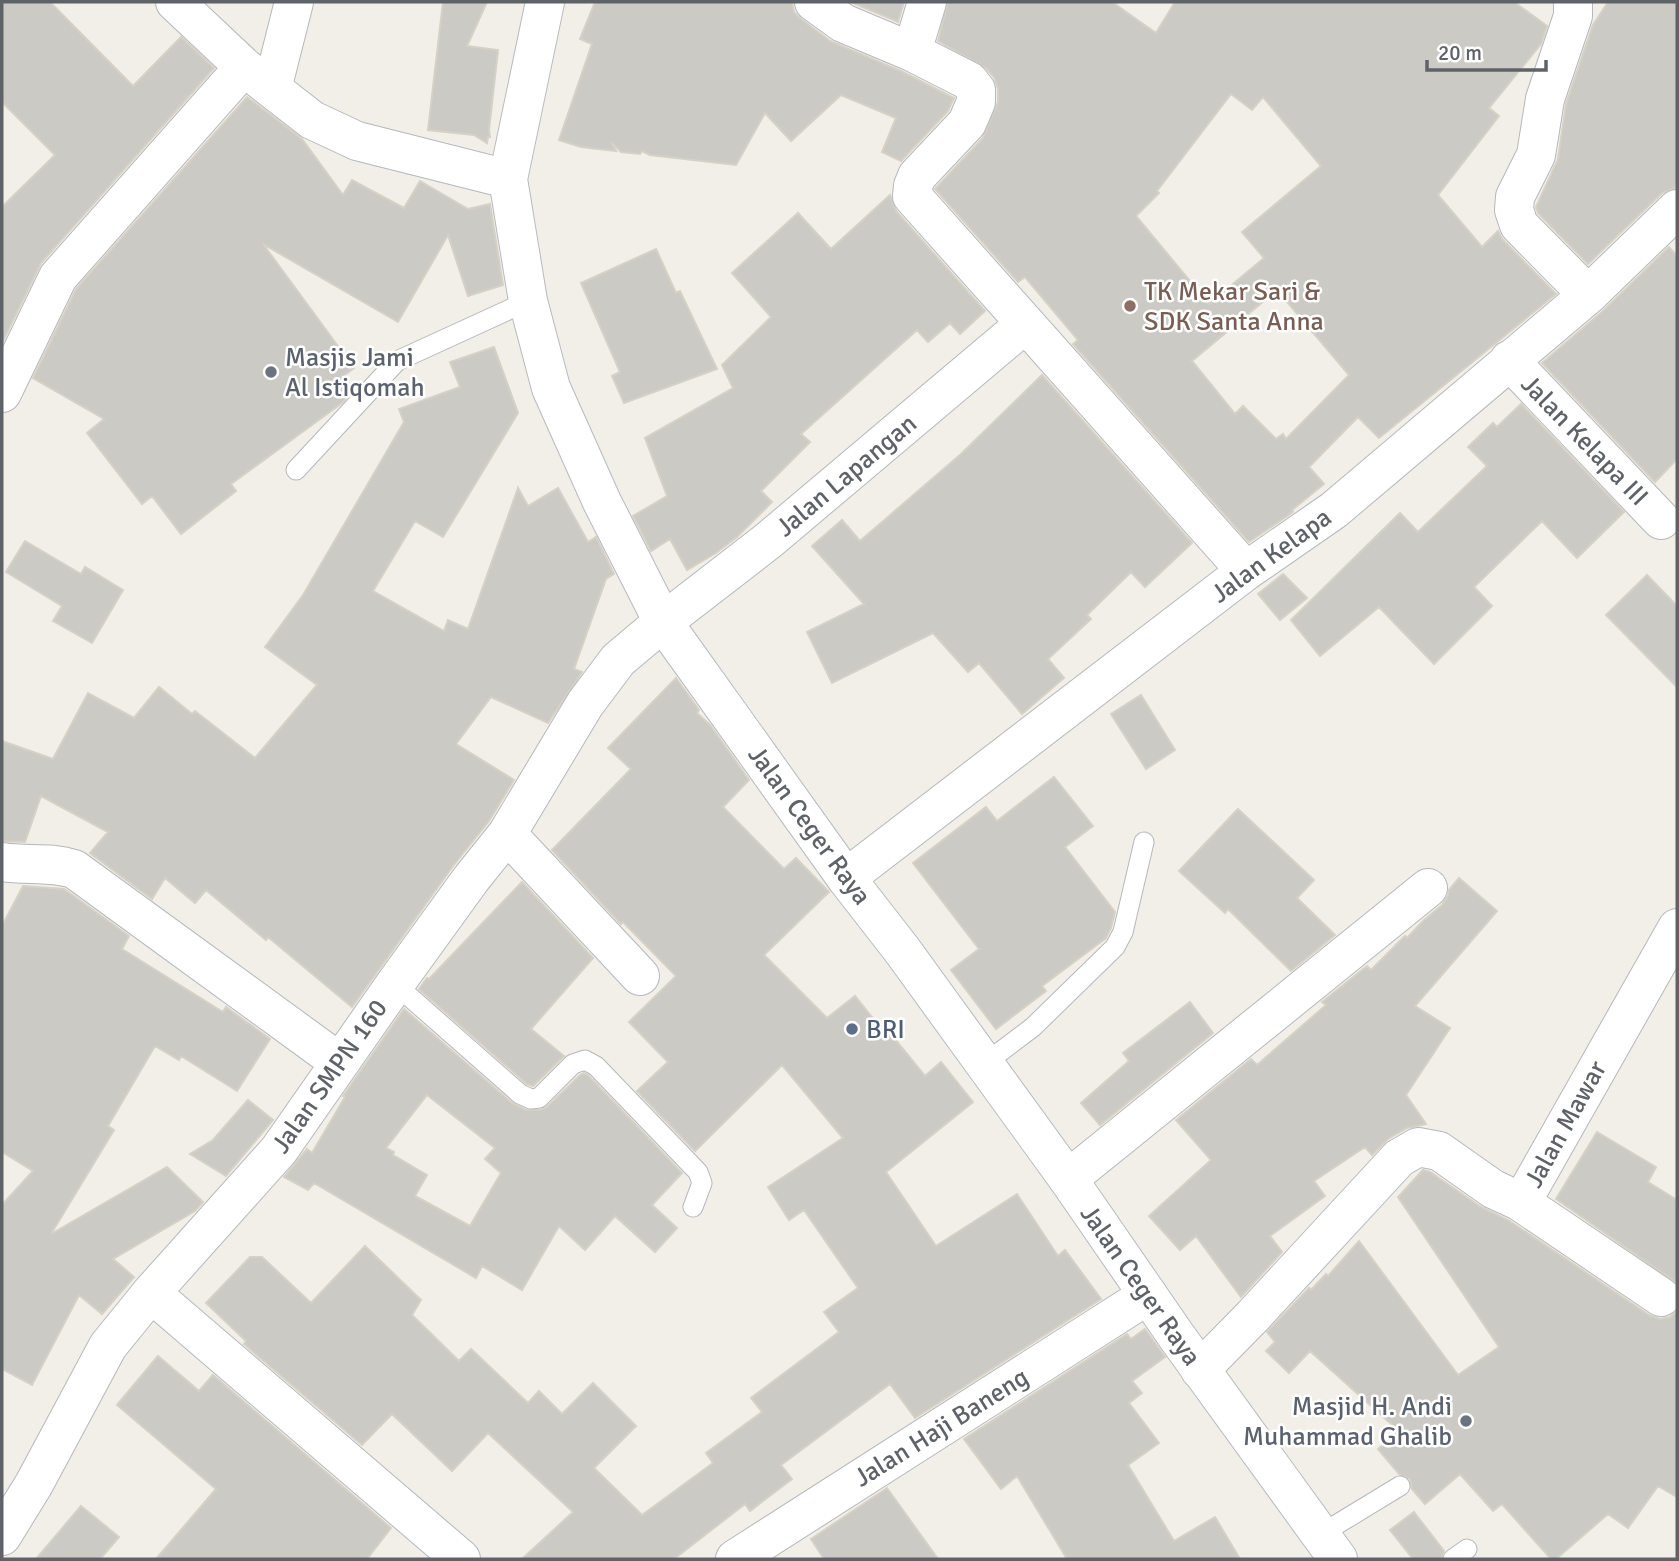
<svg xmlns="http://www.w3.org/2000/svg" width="1679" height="1561" font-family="Signika,sans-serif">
  <rect width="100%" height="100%" fill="#f1efe8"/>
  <path fill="#cccac5" stroke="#d6d1c6" stroke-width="2" fill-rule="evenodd" d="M2,2H50L133,86L181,37L214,68L41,263L2,343V207L55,155L2,102Z
    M443,2H487L467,46L498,50L489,130L490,137H488L487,143L474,135L428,130Z
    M595,2H792L794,12L801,19L830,41L903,72L954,98L948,111L901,161L882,152L896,118L841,95L791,141L765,113L736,165L650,155L642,151L640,154L621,152L611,142L616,151L581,147L559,140L592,44L580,39Z
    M851,2H904L898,22Z
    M948,2H1112L1156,33L1175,2H1514L1547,26L1541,44L1489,108L1499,116L1438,195L1482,247L1498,231L1503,240L1556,294L1379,438L1358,417L1309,467L1324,484L1292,510L1293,512L1249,542L1073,344L1078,340L1025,277L1018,282L935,189L983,138L998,102V89L994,77L986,68L938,41ZM1231,94L1252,110L1263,97L1321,166L1242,232L1264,258L1209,304L1136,216L1159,193L1157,191ZM1277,290L1349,375L1286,439L1283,434L1276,439L1243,406L1235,414L1192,361Z
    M1608,2H1677V185L1675,188L1662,193L1588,264L1538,213L1536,207L1558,159L1566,104L1593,25Z
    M247,97L302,139L343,195L352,180L404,208L420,181L468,209L490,204L503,285L468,296L448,235L398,322L263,244L354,368L342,377L353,391L342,403L231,484L236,491L181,534L152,496L142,504L87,433L104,419L33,378L76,289Z
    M890,195L896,211L985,311L960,334L950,323L928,342L917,330L801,434L810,442L761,491L772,502L737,537L716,553L687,570L670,539L651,551L633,516L667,496L645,438L733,388L722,365L771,317L732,273L798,213L831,249Z
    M1669,247L1677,256V459L1655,482L1542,363L1603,311Z
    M656,249L676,293L680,291L717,369L624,403L612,376L620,372L581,283Z
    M494,347L518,413L443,537L415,521L373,591L444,631L448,620L468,629L518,488L528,506L558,488L588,542L596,537L614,574L606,579L574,669L582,672L548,723L491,697L456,744L514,780L489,821L453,866L352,1007L268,937L266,940L206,890L195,903L165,878L152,899L90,853L108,832L41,796L25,842L2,841V741L53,759L88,693L134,718L159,687L192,714L195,711L255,758L317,685L265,647L303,595L404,422L399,409L460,387L450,362Z
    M1042,375L1192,543L1145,587L1131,572L1087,615L1091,619L1048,659L1064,678L1022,714L979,663L968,672L933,633L832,683L807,632L864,604L812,546L842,520L860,541L961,454Z
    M1521,404L1624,512L1577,558L1542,521L1474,587L1492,606L1434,664L1379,607L1320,656L1291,620L1400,513L1418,532L1487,466L1468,447L1493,423L1497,427Z
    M25,541L81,574L85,567L123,590L92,643L53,621L62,606L6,572Z
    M1283,574L1307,598L1280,620L1258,594Z
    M1647,575L1677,606V687L1606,615Z
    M676,678L699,710L697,713L710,725L749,780L723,807L784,869L796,858L829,892L764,955L827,1018L855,996L887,1036L890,1033L925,1076L941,1062L973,1102L886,1172L936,1246L1017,1194L1058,1256L1065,1250L1101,1299L915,1418L890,1384L781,1465L792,1479L750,1511L745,1504L674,1559H522L573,1512L488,1433L452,1471L392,1414L362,1445L244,1344L246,1341L206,1303L250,1257H262L311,1303L365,1246L421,1300L412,1315L459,1361L471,1349L528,1403L539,1391L562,1414L593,1383L636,1426L594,1468L642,1515L713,1463L706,1453L762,1412L751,1398L839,1332L824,1312L858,1288L804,1210L789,1220L768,1187L843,1138L782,1065L695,1151L637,1091L668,1062L629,1022L676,976L623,922L621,924L552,850L631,769L608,748Z
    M1141,695L1175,750L1146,769L1111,714Z
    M1054,777L1093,826L1065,847L1115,912L1111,928L1106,938L1042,986L1046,991L996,1029L951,970L979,949L913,863L986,807L997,821Z
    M1238,809L1314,880L1297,898L1335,935L1291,971L1228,909L1225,913L1179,871Z
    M1459,878L1497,911L1415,1006L1450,1028L1406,1095L1426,1124L1407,1128L1388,1139L1372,1155L1365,1147L1314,1181L1325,1196L1270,1236L1282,1252L1241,1297L1196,1236L1180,1250L1149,1216L1211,1160L1176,1120L1251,1059L1257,1065L1326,1005L1322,1002L1367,966L1371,970L1405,936L1407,938L1423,921L1442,905L1448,896L1449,890Z
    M522,882L593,958L531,1029L564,1056L533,1086L527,1084L419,989L427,978L429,979Z
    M23,886L64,889L129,936L122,949L223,1012L226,1007L270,1039L237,1091L181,1056L179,1060L155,1046L108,1126L114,1130L51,1234L167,1167L203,1202L195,1211L113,1259L134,1277L102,1314L79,1295L32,1385L2,1369V1205L33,1171L2,1152V926Z
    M1190,1002L1213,1033L1100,1125L1081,1103L1129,1061L1123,1053Z
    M404,1009L512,1103L526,1110H541L547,1107L580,1075L584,1073L588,1075L682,1173L652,1205L677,1228L655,1252L615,1216L585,1250L559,1226L522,1290L482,1266L476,1278L314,1183L308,1190L284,1177L307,1149L312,1153L345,1097L343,1096ZM427,1095L495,1148L485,1159L501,1173L470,1226L415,1196L427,1175L393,1155L394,1152L386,1148Z
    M248,1100L273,1120L226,1176L190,1154L213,1140Z
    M1597,1132L1656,1167L1648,1182L1677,1200V1283L1556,1199Z
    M1423,1170L1430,1172L1481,1207L1508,1220L1649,1315L1660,1319L1670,1317L1677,1311V1497L1658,1486L1628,1528L1608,1514L1556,1559H1551L1502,1504L1493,1511L1460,1474L1425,1504L1412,1489L1410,1479L1399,1474L1378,1449L1399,1431L1310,1351L1289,1373L1266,1351L1275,1342L1267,1332L1309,1288L1311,1290L1326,1274L1328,1276L1359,1241L1458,1375L1499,1347L1398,1197Z
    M1145,1329L1165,1357L1132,1381L1142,1393L1129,1403L1159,1443L1128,1465L1174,1541L1215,1517L1240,1559H1067L1017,1476L1001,1489L964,1439L1127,1334L1131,1339Z
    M158,1356L199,1391L213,1375L391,1528L367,1559H156L216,1489L117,1405Z
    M887,1488L938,1559H824L811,1539Z
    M81,1506L119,1537L100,1559H36Z
    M1414,1512L1444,1551L1441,1559H1413L1390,1530Z"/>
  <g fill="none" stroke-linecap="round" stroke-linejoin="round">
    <g stroke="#b5b8bc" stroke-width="21">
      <path id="lane" d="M296,470L397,361L528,301
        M395,984L520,1094L531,1099L539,1098L573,1064L585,1060L596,1066L698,1172L702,1183L693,1207
        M984,1064L1033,1027L1115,947L1123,932L1144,842
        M1321,1534L1400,1486
        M1453,1559L1467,1549"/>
    </g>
    <g stroke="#b5b8bc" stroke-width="40">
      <path id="street" d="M175,2L244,67L312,120L357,141L508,179
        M814,2L843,23L912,52L969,81L976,90V102L967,123L917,176L913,186L912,196L1246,571
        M1573,2V16L1545,99L1536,155L1515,197L1514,210L1519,225L1588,295
        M912,52L927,2
        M272,89L294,2
        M1509,360L1661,520
        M2,393L58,277L244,67
        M507,834L640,976
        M2,862C26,866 49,861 74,869L339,1062
        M846,878L1246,571L1334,510L1588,295L1677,209
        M1068,1179L1428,888
        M1519,1201L1661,1297
        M151,1293L461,1559
        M1200,1370L1253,1316L1399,1158L1418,1147L1439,1151L1493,1189L1519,1201L1524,1198L1677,928
        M2,1536L34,1484L108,1346L151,1293L279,1150L395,984L471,879L507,834L585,704L618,660L663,622L769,540L1025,324
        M735,1559L1148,1295"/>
    </g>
    <g stroke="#b6babf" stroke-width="40">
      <path id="secondary" d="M545,2L508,179L528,301L551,388L602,502L663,622L846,878L902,950L1068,1179L1177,1337L1338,1559"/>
    </g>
    <use href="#lane" stroke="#fff" stroke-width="19"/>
    <use href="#street" stroke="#fff" stroke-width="38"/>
    <use href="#secondary" stroke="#fff" stroke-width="38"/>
  </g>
  <circle fill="#8d6e63" stroke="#fff" stroke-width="2.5" cx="1130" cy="306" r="7"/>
  <g fill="#6b7280" stroke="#fff" stroke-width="2.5">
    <circle cx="271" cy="372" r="7"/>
    <circle cx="1466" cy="1421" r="7"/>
  </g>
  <circle fill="#5c6f8a" stroke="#fff" stroke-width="2.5" cx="852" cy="1029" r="7"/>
  <g text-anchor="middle" stroke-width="5" stroke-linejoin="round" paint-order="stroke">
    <g font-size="26" fill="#785e54" stroke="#fff" text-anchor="start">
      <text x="1144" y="300">TK Mekar Sari &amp;<tspan x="1144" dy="30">SDK Santa Anna</tspan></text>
    </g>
    <g font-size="26" fill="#5b616d" stroke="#fff" text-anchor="start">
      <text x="285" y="366">Masjis Jami<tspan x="285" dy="30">Al Istiqomah</tspan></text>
      <text x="1452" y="1415" text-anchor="end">Masjid H. Andi<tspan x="1452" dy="30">Muhammad Ghalib</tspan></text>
    </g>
    <g font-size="26" fill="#5f6368" stroke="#fff">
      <text transform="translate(1585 440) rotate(46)" y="9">Jalan Kelapa III</text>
      <text transform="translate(846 475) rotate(-40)" y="9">Jalan Lapangan</text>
      <text transform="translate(1271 555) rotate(-36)" y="9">Jalan Kelapa</text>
      <text transform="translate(810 825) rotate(54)" y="9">Jalan Ceger Raya</text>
      <text transform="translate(329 1076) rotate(-55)" y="9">Jalan SMPN 160</text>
      <text transform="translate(1565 1124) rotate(-61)" y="9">Jalan Mawar</text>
      <text transform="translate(1141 1285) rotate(55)" y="9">Jalan Ceger Raya</text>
      <text transform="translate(941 1427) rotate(-32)" y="9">Jalan Haji Baneng</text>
    </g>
    <g font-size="26" fill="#4e5e75" stroke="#fff" text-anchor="start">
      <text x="866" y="1038">BRI</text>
    </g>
  </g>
  <rect width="1679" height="1561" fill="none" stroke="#5f6368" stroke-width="7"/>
  <path d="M1427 60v10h119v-10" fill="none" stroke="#5f6368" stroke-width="3.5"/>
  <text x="1438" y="60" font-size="21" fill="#5f6368" stroke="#ffffff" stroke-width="5" paint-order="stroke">20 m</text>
</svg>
